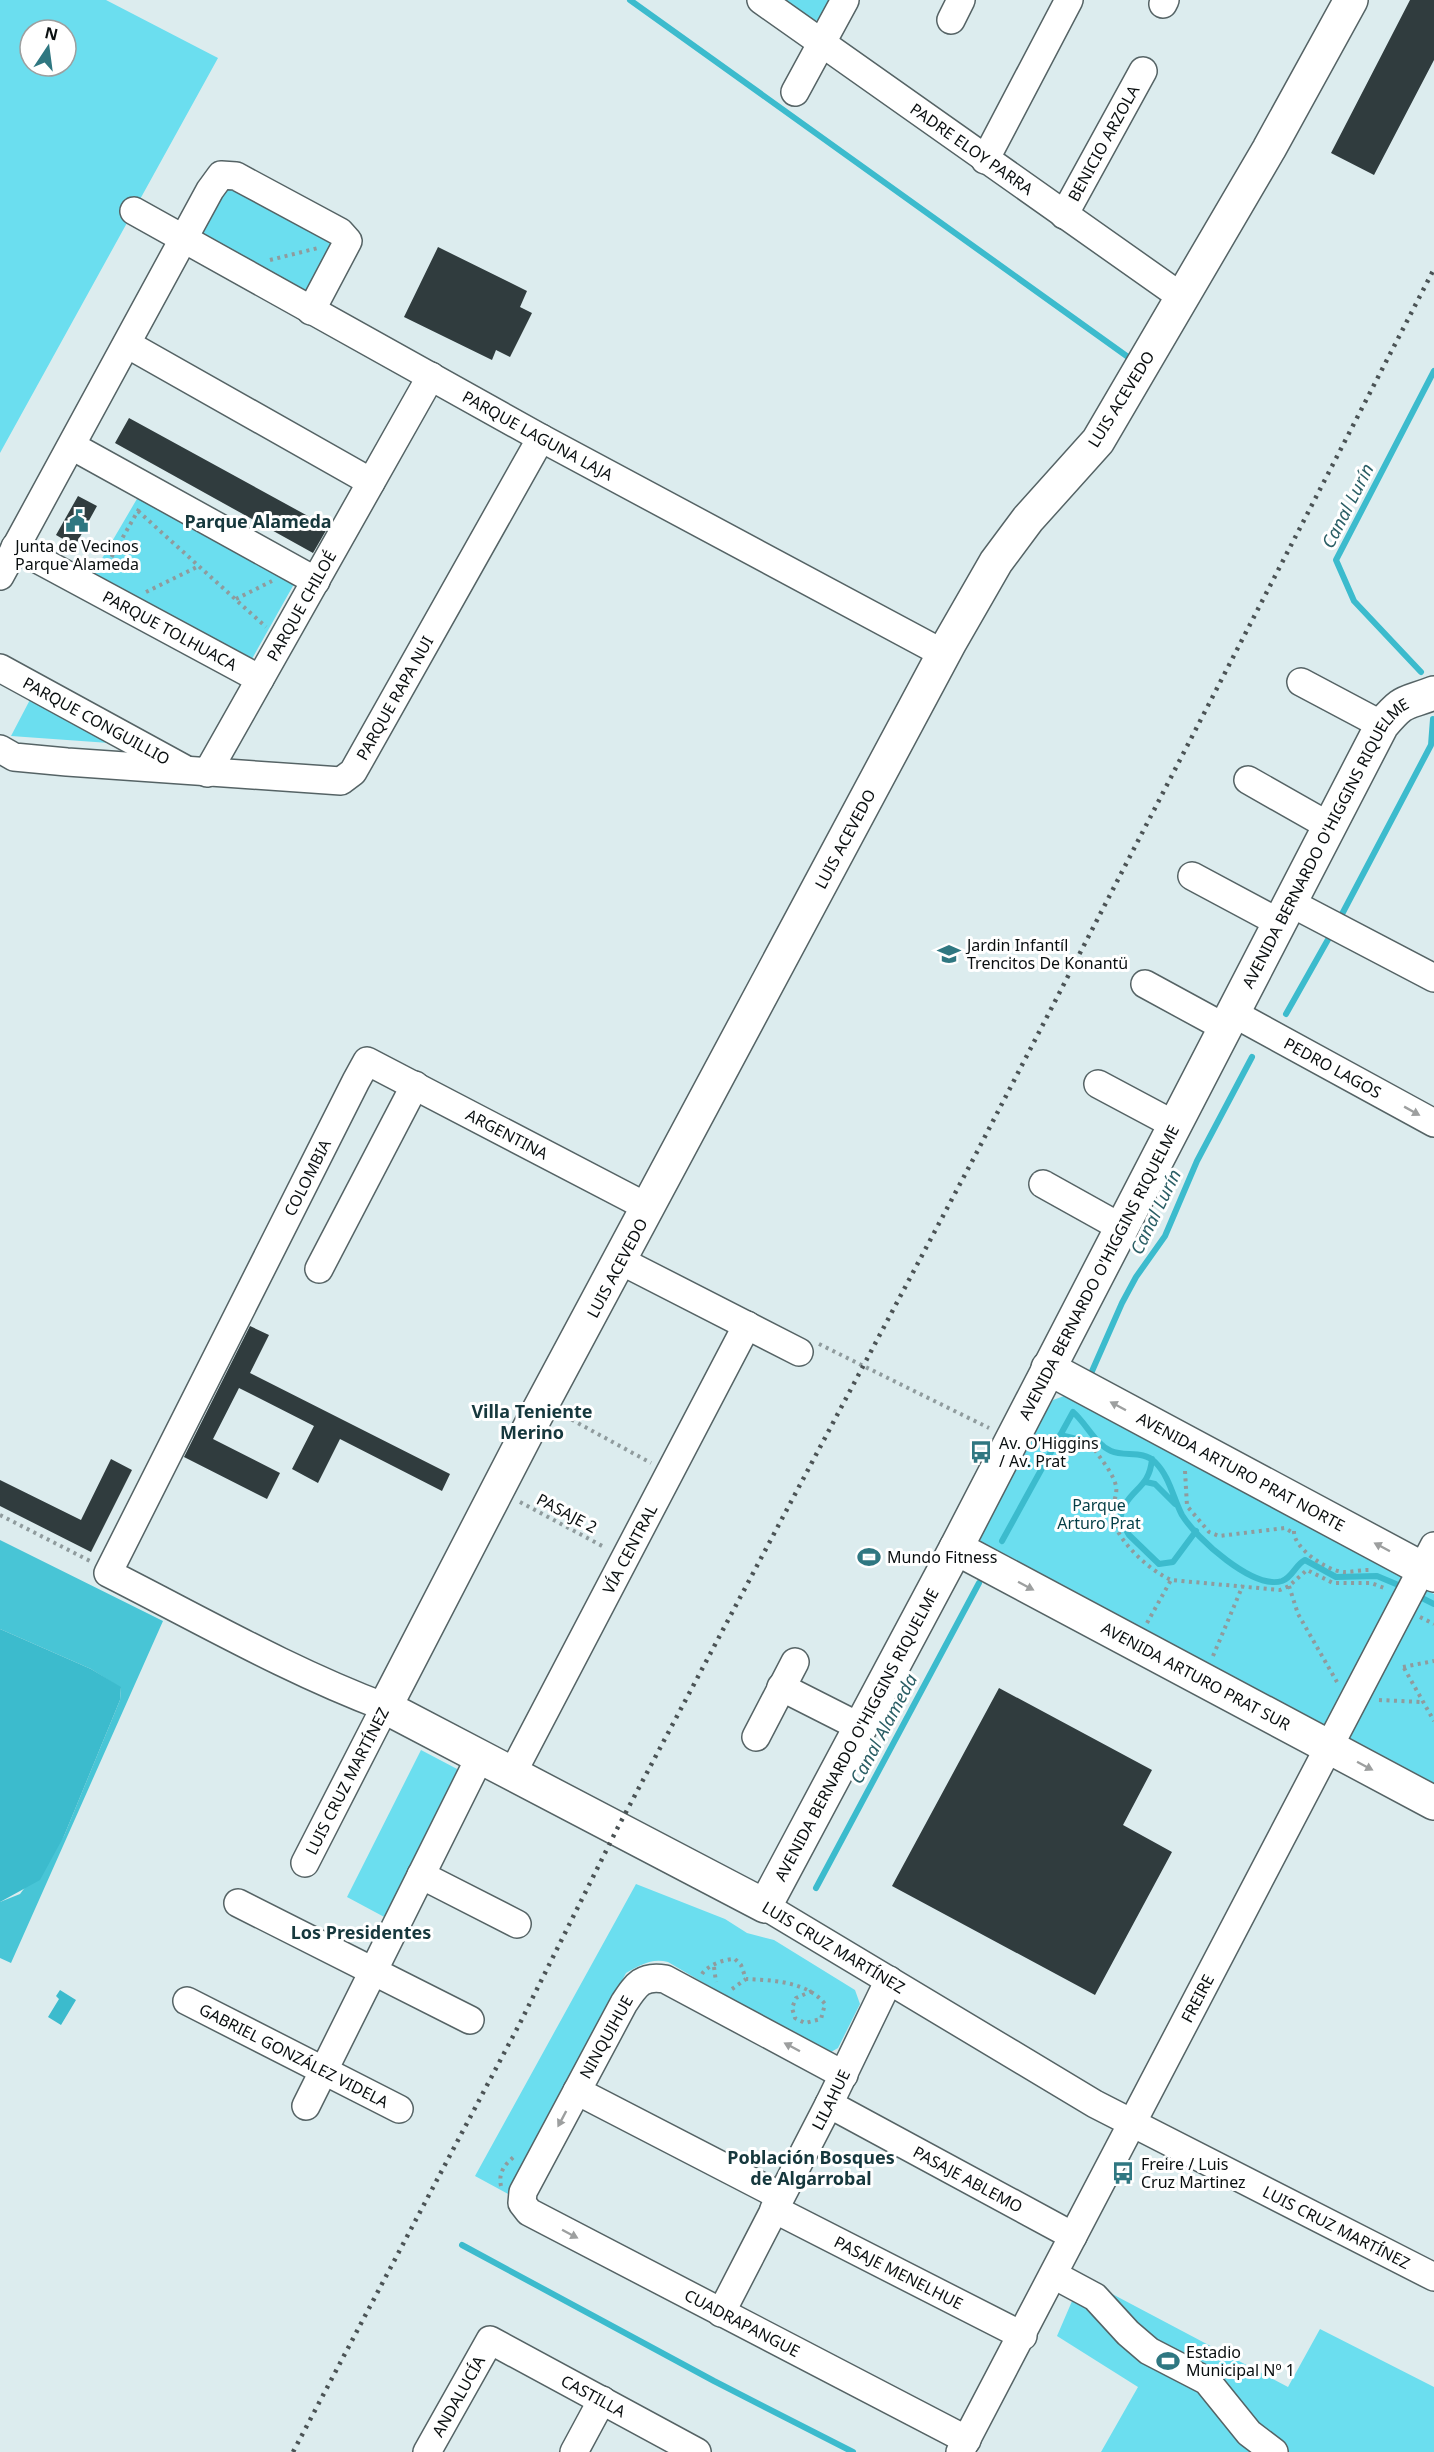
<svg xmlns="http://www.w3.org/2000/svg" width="1434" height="2452" font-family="'Noto Sans',sans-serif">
  <rect width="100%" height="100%" fill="#dcecee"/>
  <path fill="#6bdeef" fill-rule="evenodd" d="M0,0H106L218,58L0,453ZM30,30H66V66H30Z
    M784,0H835L826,19L813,21Z
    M224,182L337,240L315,297L195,231Z
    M141,492L298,577L248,666L90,579Z
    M33,694L123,744L11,736Z
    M1064,1396L1434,1594V1791L980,1545L981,1534L1045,1412L1053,1400Z
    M421,1750L459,1770L388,1919L347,1897Z
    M636,1884L725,1919L747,1933L774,1940L855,1990L860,2004L838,2048L826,2055L668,1962C651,1958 641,1965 626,1973L510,2195L475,2176Z
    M1082,2278L1288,2387L1320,2329L1434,2387V2452H1101L1138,2387L1057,2336Z"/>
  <path fill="#48c5d6" d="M0,1540L163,1621L11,1963L0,1958V1902L20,1894L64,1836L120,1700L121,1688L91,1669L0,1629Z"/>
  <path fill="#3cbbcd" d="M0,1629L91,1669L121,1687L120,1700L64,1836L40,1880L0,1902Z
    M60,1990L76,2000L61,2025L48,2017L59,1999L56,1996Z"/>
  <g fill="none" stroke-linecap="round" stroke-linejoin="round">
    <path stroke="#3cbbcd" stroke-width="6" d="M630,0L1128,357
      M1421,672L1354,601L1336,560L1434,371
      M1341,916L1431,745L1433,719
      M1286,1014L1330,936
      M1089,1378L1122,1303L1136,1277L1165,1236L1197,1161L1252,1057
      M1060,1435L1102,1445
      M1152,1459C1149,1492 1127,1487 1120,1519L1129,1535L1159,1564L1173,1562L1196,1531
      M1146,1482L1155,1484L1175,1504
      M1002,1541L1073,1412C1086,1423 1095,1444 1111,1451C1125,1457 1143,1450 1155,1462C1170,1477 1173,1498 1182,1515C1196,1538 1253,1590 1282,1581C1293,1577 1295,1565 1305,1560L1336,1577L1377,1576L1396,1584
      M1420,1597L1434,1604
      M816,1888L979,1583
      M462,2245L714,2381L853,2452"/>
  </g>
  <path fill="#303c3e" d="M1410,0H1434V60L1374,175L1331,153Z
    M438,247L527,291L520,307L532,313L510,357L496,350L492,360L404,317Z
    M129,418L328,527L313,553L115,443Z
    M78,496L97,506L75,546L56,535Z
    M250,1326L269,1335L250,1373L450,1474L442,1491L340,1439L318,1483L292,1469L314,1426L239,1388L213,1439L280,1473L267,1499L184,1457Z
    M111,1459L132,1470L91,1552L0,1506V1480L81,1520Z
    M999,1688L1152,1770L1123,1825L1172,1852L1095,1995L892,1886Z"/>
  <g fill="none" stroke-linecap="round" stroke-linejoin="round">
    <g stroke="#556365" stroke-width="30">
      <g id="minor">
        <path id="s1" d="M761,0L1183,298"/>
        <path d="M1163,4L1165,0"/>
        <path d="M951,20L961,0"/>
        <path d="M795,92L845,0"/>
        <path d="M985,160L1069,0"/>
        <path id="s2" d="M134,211L541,438L944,654"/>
        <path id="s3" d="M1064,215L1143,71"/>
        <path d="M127,344L371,482"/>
        <path d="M72,446L316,581"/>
        <path id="s4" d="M15,547L260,679"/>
        <path d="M0,576L210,190L221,175L236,176L340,232L348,241L311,311"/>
        <path id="s5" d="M0,668L183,768"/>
        <path d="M1301,682L1382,725"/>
        <path id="s6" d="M0,749L14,757L67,762L341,781L353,772L541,438"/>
        <path id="s7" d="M207,773L431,376"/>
        <path d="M1248,780L1329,826"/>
        <path d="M1192,876L1278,922"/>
        <path d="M1289,902L1434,978"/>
        <path d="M1145,984L1224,1027"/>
        <path id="s8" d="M1231,1012L1434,1123"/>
        <path d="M1098,1084L1173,1124"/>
        <path d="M1043,1184L1122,1228"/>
        <path d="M621,1261L799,1352"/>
        <path d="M319,1269L415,1085"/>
        <path d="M781,1687L860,1727"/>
        <path d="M756,1737L795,1662"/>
        <path id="s9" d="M512,1774L747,1325"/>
        <path id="s10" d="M305,1863L385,1707C289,1671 199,1619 108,1573L356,1081L367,1061L649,1208"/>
        <path d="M421,1875L517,1924"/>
        <path d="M238,1903L470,2020"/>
        <path id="s11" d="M765,1906L1095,2104L1434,2277"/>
        <path id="s12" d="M187,2001L399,2109"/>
        <path id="s13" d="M844,2075L665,1979C642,1975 636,1985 624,2003L523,2192L522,2203L529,2212L967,2440"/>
        <path d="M577,2091L780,2196"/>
        <path id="s14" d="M829,2104L1073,2236"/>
        <path d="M306,2106L480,1757"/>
        <path id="s15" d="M774,2209L1023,2336"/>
        <path d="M1054,2275L1095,2297L1128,2333L1149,2351L1207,2381L1249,2433L1274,2452"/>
        <path id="s16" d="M721,2313L829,2104L889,1980"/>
        <path id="s17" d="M427,2452L490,2340L697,2452"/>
        <path d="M574,2452L602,2400"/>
        <path id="s18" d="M960,2452L1434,1546"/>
      </g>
    </g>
    <g stroke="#556365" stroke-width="36">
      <g id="major">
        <path id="s19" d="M1351,0L1269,149L1098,441L1028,519L996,562L950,642L532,1423L385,1707L765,1906L956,1548L1382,725C1405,698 1403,705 1434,693"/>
        <path id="s20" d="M1048,1368L1434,1575"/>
        <path id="s21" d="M956,1548L1434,1803"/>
      </g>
    </g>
    <path stroke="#8f9b9d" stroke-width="4" stroke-dasharray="3 4.5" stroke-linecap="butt" d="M270,260L318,248
      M138,511L266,627
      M104,570L139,509
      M146,592L199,566
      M236,599L272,581
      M819,1344L989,1428
      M565,1416L651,1463
      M1095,1450C1102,1461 1113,1473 1116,1486C1118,1497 1110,1507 1112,1517C1118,1542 1149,1570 1171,1580L1280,1590L1289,1586L1307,1570L1333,1583H1371L1387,1589
      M1185,1471L1187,1506L1209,1532L1219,1536L1285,1528L1293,1533
      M520,1502L606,1548
      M0,1515L90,1561
      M1294,1531C1293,1548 1327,1571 1344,1572C1352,1572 1361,1570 1369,1570
      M1289,1586L1298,1614L1337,1682
      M1420,1617L1434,1624
      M1147,1623L1171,1580
      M1213,1656L1243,1585
      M1403,1667L1434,1661
      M1404,1668L1434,1721
      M1379,1700L1422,1702
      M714,1967L716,1982
      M702,1974C708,1965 724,1959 735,1959L741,1965L746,1979C773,1980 808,1982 825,2004L821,2019L805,2023L795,2018L792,2008L796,1998L812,1991
      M732,1989L746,1979
      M501,2186C498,2172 505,2164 516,2155"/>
    <use href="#minor" stroke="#fff" stroke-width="27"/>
    <use href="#major" stroke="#fff" stroke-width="33"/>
    <path stroke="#4b5355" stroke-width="4.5" stroke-dasharray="3 6" stroke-linecap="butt" d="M293,2452L520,2023L617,1829L977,1152L1434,269"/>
  </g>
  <defs><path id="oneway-solid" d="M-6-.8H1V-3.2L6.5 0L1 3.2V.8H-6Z" transform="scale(1.5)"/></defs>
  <g fill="#9d9f9f">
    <use href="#oneway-solid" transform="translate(1412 1111) rotate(29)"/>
    <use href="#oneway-solid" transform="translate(1118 1406) rotate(-152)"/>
    <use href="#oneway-solid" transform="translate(1382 1547) rotate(-152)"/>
    <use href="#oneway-solid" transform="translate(1026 1586) rotate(28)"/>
    <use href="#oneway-solid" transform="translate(1365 1766) rotate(28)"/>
    <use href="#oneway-solid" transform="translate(792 2047) rotate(-152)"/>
    <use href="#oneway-solid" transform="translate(562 2119) rotate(118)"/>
    <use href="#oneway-solid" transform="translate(570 2234) rotate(28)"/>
  </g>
  <defs>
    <g id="civic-bare" transform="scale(1.8)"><path d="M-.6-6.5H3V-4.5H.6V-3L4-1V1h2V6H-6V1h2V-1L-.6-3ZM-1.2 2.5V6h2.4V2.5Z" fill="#2f7781" stroke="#fff" stroke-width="2.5" paint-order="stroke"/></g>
    <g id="school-bare" transform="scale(1.8)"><path d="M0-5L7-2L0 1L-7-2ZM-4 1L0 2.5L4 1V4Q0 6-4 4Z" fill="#2f7781" stroke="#fff" stroke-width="2.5" paint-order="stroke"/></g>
    <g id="bus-bare" transform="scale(1.8)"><path d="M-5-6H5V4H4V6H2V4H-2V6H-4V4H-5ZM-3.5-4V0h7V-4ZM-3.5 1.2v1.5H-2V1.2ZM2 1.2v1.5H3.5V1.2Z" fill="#2f7781" stroke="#fff" stroke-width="2.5" paint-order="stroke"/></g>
    <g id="stadium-bare" transform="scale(1.8)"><path d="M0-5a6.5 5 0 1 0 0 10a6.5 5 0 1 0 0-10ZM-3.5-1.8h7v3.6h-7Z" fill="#2f7781" stroke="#fff" stroke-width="2.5" paint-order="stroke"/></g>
  </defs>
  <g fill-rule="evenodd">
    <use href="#civic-bare" x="77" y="521"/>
    <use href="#school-bare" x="949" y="954"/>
    <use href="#bus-bare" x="981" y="1452"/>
    <use href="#stadium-bare" x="869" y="1557"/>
    <use href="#bus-bare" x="1123" y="2173"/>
    <use href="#stadium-bare" x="1168" y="2361"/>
  </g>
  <g text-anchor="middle" stroke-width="6" stroke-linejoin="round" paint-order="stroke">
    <g font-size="16" fill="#0a0f10" stroke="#fff">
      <text dy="6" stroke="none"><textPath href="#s3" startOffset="82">BENICIO ARZOLA</textPath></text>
      <text dy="6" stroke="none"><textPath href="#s1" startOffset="258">PADRE ELOY PARRA</textPath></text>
      <text transform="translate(1121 399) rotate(-58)" y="6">LUIS ACEVEDO</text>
      <text dy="6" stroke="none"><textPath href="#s2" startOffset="462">PARQUE LAGUNA LAJA</textPath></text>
      <text dy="6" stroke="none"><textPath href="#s7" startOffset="192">PARQUE CHILOÉ</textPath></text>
      <text dy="6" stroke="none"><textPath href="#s4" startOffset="176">PARQUE TOLHUACA</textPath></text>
      <text dy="6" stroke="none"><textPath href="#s6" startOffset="444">PARQUE RAPA NUI</textPath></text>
      <text dy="6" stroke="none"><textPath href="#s5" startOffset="110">PARQUE CONGUILLIO</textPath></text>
      <text transform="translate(845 839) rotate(-62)" y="6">LUIS ACEVEDO</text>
      <text dy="6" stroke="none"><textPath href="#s19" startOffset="3596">AVENIDA BERNARDO O'HIGGINS RIQUELME</textPath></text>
      <text dy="6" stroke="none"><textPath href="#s8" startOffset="116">PEDRO LAGOS</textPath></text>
      <text dy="6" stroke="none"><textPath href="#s10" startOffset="1215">ARGENTINA</textPath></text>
      <text dy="6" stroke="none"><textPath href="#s10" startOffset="926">COLOMBIA</textPath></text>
      <text transform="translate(617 1268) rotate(-62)" y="6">LUIS ACEVEDO</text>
      <text dy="6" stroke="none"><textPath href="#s19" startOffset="3110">AVENIDA BERNARDO O'HIGGINS RIQUELME</textPath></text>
      <text dy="6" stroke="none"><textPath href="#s20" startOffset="219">AVENIDA ARTURO PRAT NORTE</textPath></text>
      <text transform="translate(567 1513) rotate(28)" y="6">PASAJE 2</text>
      <text dy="6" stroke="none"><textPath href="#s9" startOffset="254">VÍA CENTRAL</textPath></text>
      <text dy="6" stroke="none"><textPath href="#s21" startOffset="272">AVENIDA ARTURO PRAT SUR</textPath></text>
      <text dy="6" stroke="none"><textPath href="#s19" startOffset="2588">AVENIDA BERNARDO O'HIGGINS RIQUELME</textPath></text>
      <text dy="6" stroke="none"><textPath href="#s10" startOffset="92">LUIS CRUZ MARTÍNEZ</textPath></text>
      <text dy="6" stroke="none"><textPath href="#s11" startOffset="80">LUIS CRUZ MARTÍNEZ</textPath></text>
      <text dy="6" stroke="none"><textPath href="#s18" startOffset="512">FREIRE</textPath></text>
      <text transform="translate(606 2037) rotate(-61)" y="6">NINQUIHUE</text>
      <text dy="6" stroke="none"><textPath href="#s12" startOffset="120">GABRIEL GONZÁLEZ VIDELA</textPath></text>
      <text dy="6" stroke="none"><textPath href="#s16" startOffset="240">LILAHUE</textPath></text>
      <text dy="6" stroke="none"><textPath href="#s14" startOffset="158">PASAJE ABLEMO</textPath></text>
      <text dy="6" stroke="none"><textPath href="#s11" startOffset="656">LUIS CRUZ MARTÍNEZ</textPath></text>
      <text dy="6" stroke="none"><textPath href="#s15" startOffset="140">PASAJE MENELHUE</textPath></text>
      <text dy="6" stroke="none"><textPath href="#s13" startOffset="732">CUADRAPANGUE</textPath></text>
      <text dy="6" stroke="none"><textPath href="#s17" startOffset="64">ANDALUCÍA</textPath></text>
      <text dy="6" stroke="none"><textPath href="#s17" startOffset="246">CASTILLA</textPath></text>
    </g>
    <g font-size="16" fill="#0a0f10" stroke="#fff" text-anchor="start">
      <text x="77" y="552" text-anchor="middle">Junta de Vecinos<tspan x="77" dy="18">Parque Alameda</tspan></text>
      <text x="967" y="951">Jardin Infantíl<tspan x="967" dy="18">Trencitos De Konantü</tspan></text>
      <text x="999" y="1449">Av. O'Higgins<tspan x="999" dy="18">/ Av. Prat</tspan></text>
      <text x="887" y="1563">Mundo Fitness</text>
      <text x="1141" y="2170">Freire / Luis<tspan x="1141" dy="18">Cruz Martinez</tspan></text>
      <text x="1186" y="2358">Estadio<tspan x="1186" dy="18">Municipal Nº 1</tspan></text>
    </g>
    <g font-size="16" fill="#033e46" stroke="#fff">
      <text x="1099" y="1511">Parque<tspan x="1099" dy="18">Arturo Prat</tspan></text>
    </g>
    <g font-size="18" font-style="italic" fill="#2a5e65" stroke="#fff">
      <text transform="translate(1348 506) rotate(-63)" y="6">Canal Lurín</text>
      <text transform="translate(1156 1212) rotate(-64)" y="6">Canal Lurín</text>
      <text transform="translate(884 1729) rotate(-62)" y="6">Canal Alameda</text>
    </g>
    <g font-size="18" font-weight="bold" fill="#16383d" stroke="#fff">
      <text x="258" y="528">Parque Alameda</text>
      <text x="532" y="1418">Villa Teniente<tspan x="532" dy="21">Merino</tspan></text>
      <text x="361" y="1939">Los Presidentes</text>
      <text x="811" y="2164">Población Bosques<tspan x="811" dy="21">de Algarrobal</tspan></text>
    </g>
  </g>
  <g transform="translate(48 48) rotate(13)"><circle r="28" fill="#ffffff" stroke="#9d9f9f" stroke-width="1.5"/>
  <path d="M0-4.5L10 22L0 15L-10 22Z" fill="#2f7781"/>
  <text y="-9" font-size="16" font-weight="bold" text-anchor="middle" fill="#0a0f10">N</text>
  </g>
</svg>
